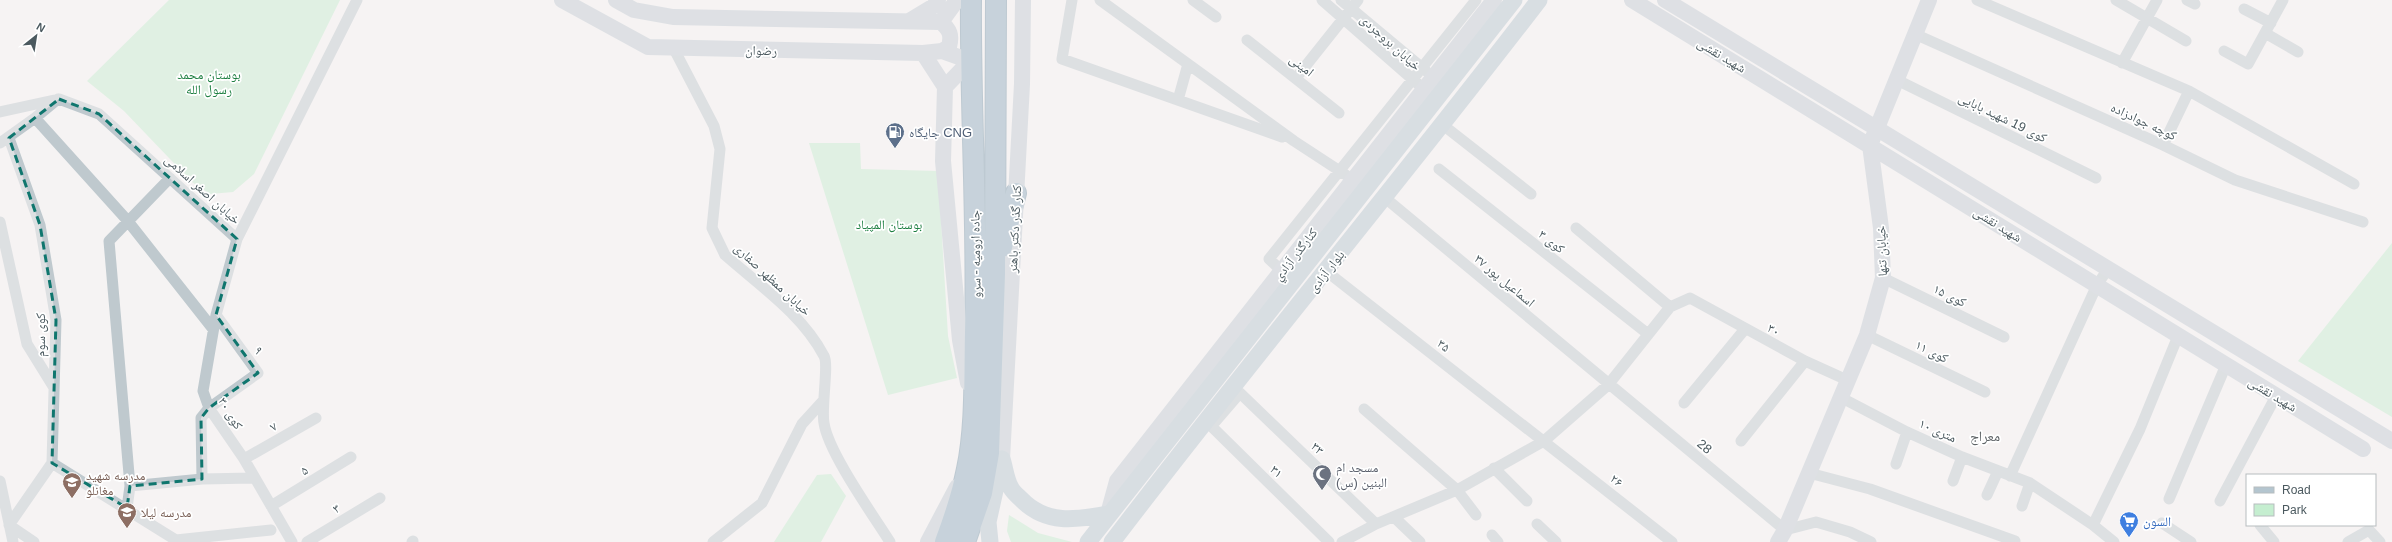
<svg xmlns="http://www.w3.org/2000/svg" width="2392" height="542" font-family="Arial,'Noto Naskh Arabic',sans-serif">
  <rect width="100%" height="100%" fill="#f5f3f3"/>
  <path fill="#c5eed0" d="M169,0H340L254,174L233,192L210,194L192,182L124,111L87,81Z
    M809,143H860L861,169L938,171L948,336L957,378L888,395Z
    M2392,243V417L2298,361Z
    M831,474L846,496L821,542H774L817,475Z
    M1009,515L1038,533L1072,542H1011L1007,531Z"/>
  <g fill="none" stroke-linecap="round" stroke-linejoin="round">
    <g stroke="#7997aa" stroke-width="22">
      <path id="highway" d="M1002,247L1016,193
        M945,542C954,518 962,494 967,469C976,426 974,378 975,333C978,222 970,111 971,0
        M965,542L982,493L989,453L995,274L996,0"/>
    </g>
    <path stroke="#bfc9ce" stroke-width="11" d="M1072,0L1062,59L1282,137
      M1100,0L1294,141L1346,175
      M1193,0L1216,17
      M1322,0L1418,84
      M1341,0L1426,71
      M1977,0L2189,91L2354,184
      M2116,0L2186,41
      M2187,0L2195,4
      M2244,9L2271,23
      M2265,33L2298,52
      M1917,35L2163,145L2235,180L2363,222
      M1247,40L1339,113
      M674,49L714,126L720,149L712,228L725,255C760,286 802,314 824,356C829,364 821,408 824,423C828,452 873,515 890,542
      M2224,51L2248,64L2283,0
      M2122,63L2157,0
      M1296,78L1358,0
      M1897,80L2096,178
      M1178,100L1188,64
      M0,112L59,99L99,114L237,239L357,0
      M35,118L58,99
      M1443,125L1531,194
      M9,138L40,225L56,320L52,463L9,525
      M0,143L35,118L127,220L213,329
      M2163,145L2189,91
      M1439,169L1648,334
      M1384,197L1785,530L1816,522L1850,532L1871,542
      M0,222L27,344L53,386
      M1576,228L1670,307
      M237,239L216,315L203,391L209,408L244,459L292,542
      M1282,271L1269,259L1476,0
      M1326,271L1672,542
      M1883,278L2004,337
      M1867,335L1985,392
      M1840,397L1907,432L1962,457L2030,483L2093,525L2114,542
      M1684,403L1745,329
      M1364,409L1457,490L1476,515
      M1205,420L1329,542
      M1215,422L1240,393L1376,524
      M1741,441L1805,361
      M244,459L316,418
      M52,463L179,542
      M1896,464L1907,432
      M1494,468L1527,501
      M1809,473L1870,489L2015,541
      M2010,476L2097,285L2108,269
      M202,479L201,418L209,408L258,373L216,315
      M0,481L13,542
      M1953,481L1962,457
      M130,486L109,241L170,178
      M1987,495L1998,471
      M2169,499L2226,365
      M2220,501L2276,396
      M271,506L351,457
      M2022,506L2030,483
      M127,508L130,486L202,479L253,478
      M1395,518L1420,542
      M2162,523L2191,542
      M1537,524L1556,542
      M9,525L34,542
      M2093,525L2140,429L2178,336
      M2260,525L2274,542
      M1492,535L1498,542
      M176,540L271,530
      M307,542L380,498
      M412,542L413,541
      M713,542L762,503L802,424L823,401
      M1342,542L1376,524L1457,490L1544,441L1608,385L1670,307L1690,298L1805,361L1847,380
      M2348,542L2369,530L2380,542"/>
    <path stroke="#c0cbd3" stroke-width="16" d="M562,0L648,47L923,53L942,51L970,61L945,87
      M616,0L634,10L673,17L941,22L957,0
      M1632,0L2363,449
      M1665,0L2392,441
      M909,21L934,6L938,0
      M941,22C950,30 952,35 949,47L942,51
      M923,53L945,87L943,161L960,340L968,383
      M1002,459L1022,84L1023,0
      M1108,514L1117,481L1494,0
      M928,542L957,487
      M1778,542L1785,530L1867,335L1883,278L1881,228L1870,145L1929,0"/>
    <path stroke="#b4c5cf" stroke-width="17" d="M1002,459C1005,468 1006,480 1011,488C1013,492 1018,496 1021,499C1046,525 1076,520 1108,514
      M990,542L988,522L1002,459
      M1088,542L1514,0
      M1112,542C1251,359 1399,183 1539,0"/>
    <use href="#highway" stroke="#8eacbe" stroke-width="20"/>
  </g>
  <path d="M0 0H2392V542H0ZM59,99L99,114L237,239L216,315L258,373L209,408L201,418L202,479L130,486L127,508L52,463L56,320L40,225L9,138Z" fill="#f5f3f3" fill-opacity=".55" fill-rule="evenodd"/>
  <path fill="none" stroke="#0f766e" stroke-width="3" stroke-dasharray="8 5" stroke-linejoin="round" d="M59,99L99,114L237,239L216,315L258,373L209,408L201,418L202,479L130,486L127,508L52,463L56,320L40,225L9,138Z"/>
  <defs>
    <g id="fuel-pin" transform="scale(1)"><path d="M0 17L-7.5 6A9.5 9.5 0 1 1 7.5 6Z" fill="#5c6f8a" stroke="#fff"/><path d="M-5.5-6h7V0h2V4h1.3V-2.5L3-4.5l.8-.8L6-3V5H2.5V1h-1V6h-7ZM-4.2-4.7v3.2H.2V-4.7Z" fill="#fff"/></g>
    <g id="mosque-pin" transform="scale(1)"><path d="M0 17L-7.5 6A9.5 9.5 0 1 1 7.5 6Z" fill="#6b7280" stroke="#fff"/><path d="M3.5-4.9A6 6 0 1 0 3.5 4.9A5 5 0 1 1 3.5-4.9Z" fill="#fff"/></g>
    <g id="school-pin" transform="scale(1)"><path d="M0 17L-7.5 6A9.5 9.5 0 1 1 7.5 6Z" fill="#8d6e63" stroke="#fff"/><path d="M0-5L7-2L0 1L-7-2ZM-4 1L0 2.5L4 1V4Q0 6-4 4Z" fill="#fff"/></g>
    <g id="supermarket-pin" transform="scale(1)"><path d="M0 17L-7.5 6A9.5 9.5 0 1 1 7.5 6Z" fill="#3f7fe0" stroke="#fff"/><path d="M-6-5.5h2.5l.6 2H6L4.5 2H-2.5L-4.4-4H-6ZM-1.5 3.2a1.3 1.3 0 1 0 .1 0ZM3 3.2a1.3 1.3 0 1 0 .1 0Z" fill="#fff"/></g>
  </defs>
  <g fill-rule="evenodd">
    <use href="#fuel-pin" x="895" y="132"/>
    <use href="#mosque-pin" x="1322" y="474"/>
    <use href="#school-pin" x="72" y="482"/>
    <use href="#school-pin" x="127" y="512"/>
    <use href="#supermarket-pin" x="2129" y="521"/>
  </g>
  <g text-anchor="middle" stroke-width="3.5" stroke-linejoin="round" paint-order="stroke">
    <g font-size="13" fill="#4b595f" stroke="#fff">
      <text transform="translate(1391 42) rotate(42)" y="5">خیابان بروجردی</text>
      <text transform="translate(761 50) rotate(1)" y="5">رضوان</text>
      <text transform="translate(1722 55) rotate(31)" y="5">شهید نقشی</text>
      <text transform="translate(1302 65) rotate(38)" y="5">امینی</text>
      <text transform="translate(2003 117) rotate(26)" y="5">کوی 19 شهید بابایی</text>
      <text transform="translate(2144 121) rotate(25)" y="5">کوچه جوادزاده</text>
      <text transform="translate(203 189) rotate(42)" y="5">خیابان اصغر اسلامی</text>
      <text transform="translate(1998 224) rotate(32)" y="5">شهید نقشی</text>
      <text transform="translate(1014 229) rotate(-87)" y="5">کنار گذر دکتر باهنر</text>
      <text transform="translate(1552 241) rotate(38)" y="5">کوی ۳</text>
      <text transform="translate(1881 251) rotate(-92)" y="5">خیابان تنها</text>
      <text transform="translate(975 254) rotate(-91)" y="5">جاده ارومیه - سرو</text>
      <text transform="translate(1295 254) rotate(-52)" y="5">کنارگذر آزادي</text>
      <text transform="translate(1326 271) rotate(-52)" y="5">بلوار آزادی</text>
      <text transform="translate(773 279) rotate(43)" y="5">خیابان ممظهر صفاری</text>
      <text transform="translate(1505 280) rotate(40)" y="5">اسماعیل پور ۳۷</text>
      <text transform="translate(1950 295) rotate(26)" y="5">کوی ۱۵</text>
      <text transform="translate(1774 329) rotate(28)" y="5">۳۰</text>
      <text transform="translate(40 335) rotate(-90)" y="5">کوی سوم</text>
      <text transform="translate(1444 345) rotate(38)" y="5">۳۵</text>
      <text transform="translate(259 350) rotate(54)" y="5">۹</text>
      <text transform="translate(1932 351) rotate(26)" y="5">کوی ۱۱</text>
      <text transform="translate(2273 394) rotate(31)" y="5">شهید نقشی</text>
      <text transform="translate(231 413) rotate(59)" y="5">کوی ۳۰</text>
      <text transform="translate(273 426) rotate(-30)" y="5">۷</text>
      <text transform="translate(1938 430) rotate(24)" y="5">۱۰ متری</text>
      <text transform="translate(1705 446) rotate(39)" y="5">28</text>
      <text transform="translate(1318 448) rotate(44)" y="5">۳۳</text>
      <text transform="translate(304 470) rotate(-31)" y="5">۵</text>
      <text transform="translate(1277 471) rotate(45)" y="5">۳۱</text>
      <text transform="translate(1617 480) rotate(38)" y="5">۲۶</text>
      <text transform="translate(336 508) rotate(-31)" y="5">۳</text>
    </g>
    <g font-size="13" fill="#1d7f41" stroke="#fff">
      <text x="209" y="79">بوستان محمد<tspan x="209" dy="15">رسول الله</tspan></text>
      <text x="889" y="229">بوستان المپیاد</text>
    </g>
    <g font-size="13" fill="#4e5e75" stroke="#fff" text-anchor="start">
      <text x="909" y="137">جایگاه CNG</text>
    </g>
    <g font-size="13" fill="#5b616d" stroke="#fff" text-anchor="start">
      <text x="1336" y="472">مسجد ام<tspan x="1336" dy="15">البنین (س)</tspan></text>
    </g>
    <g font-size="13" fill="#785e54" stroke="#fff" text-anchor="start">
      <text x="86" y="480">مدرسه شهید<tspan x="86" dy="15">مغانلو</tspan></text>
      <text x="141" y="517">مدرسه لیلا</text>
    </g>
    <g font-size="13" fill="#366cbe" stroke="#fff" text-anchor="start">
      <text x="2143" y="526">السون</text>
    </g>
    <g font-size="14" fill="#5f6467" stroke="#fff">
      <text x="1985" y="441">معراج</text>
    </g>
  </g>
  <rect x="2246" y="474" width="130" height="52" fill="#ffffff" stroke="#b7bdbf"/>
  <rect x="2254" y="487" width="20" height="6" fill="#b4c5cf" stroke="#b7bdbf"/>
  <text x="2282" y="494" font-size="12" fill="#4b595f">Road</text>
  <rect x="2254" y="504" width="20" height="12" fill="#c5eed0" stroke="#b7bdbf"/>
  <text x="2282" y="514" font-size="12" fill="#4b595f">Park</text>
  <g transform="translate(36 36) rotate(30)" stroke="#ffffff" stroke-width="3" paint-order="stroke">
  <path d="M0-3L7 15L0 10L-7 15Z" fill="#4b595f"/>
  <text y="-6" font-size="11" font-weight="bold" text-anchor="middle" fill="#4b595f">N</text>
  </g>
</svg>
